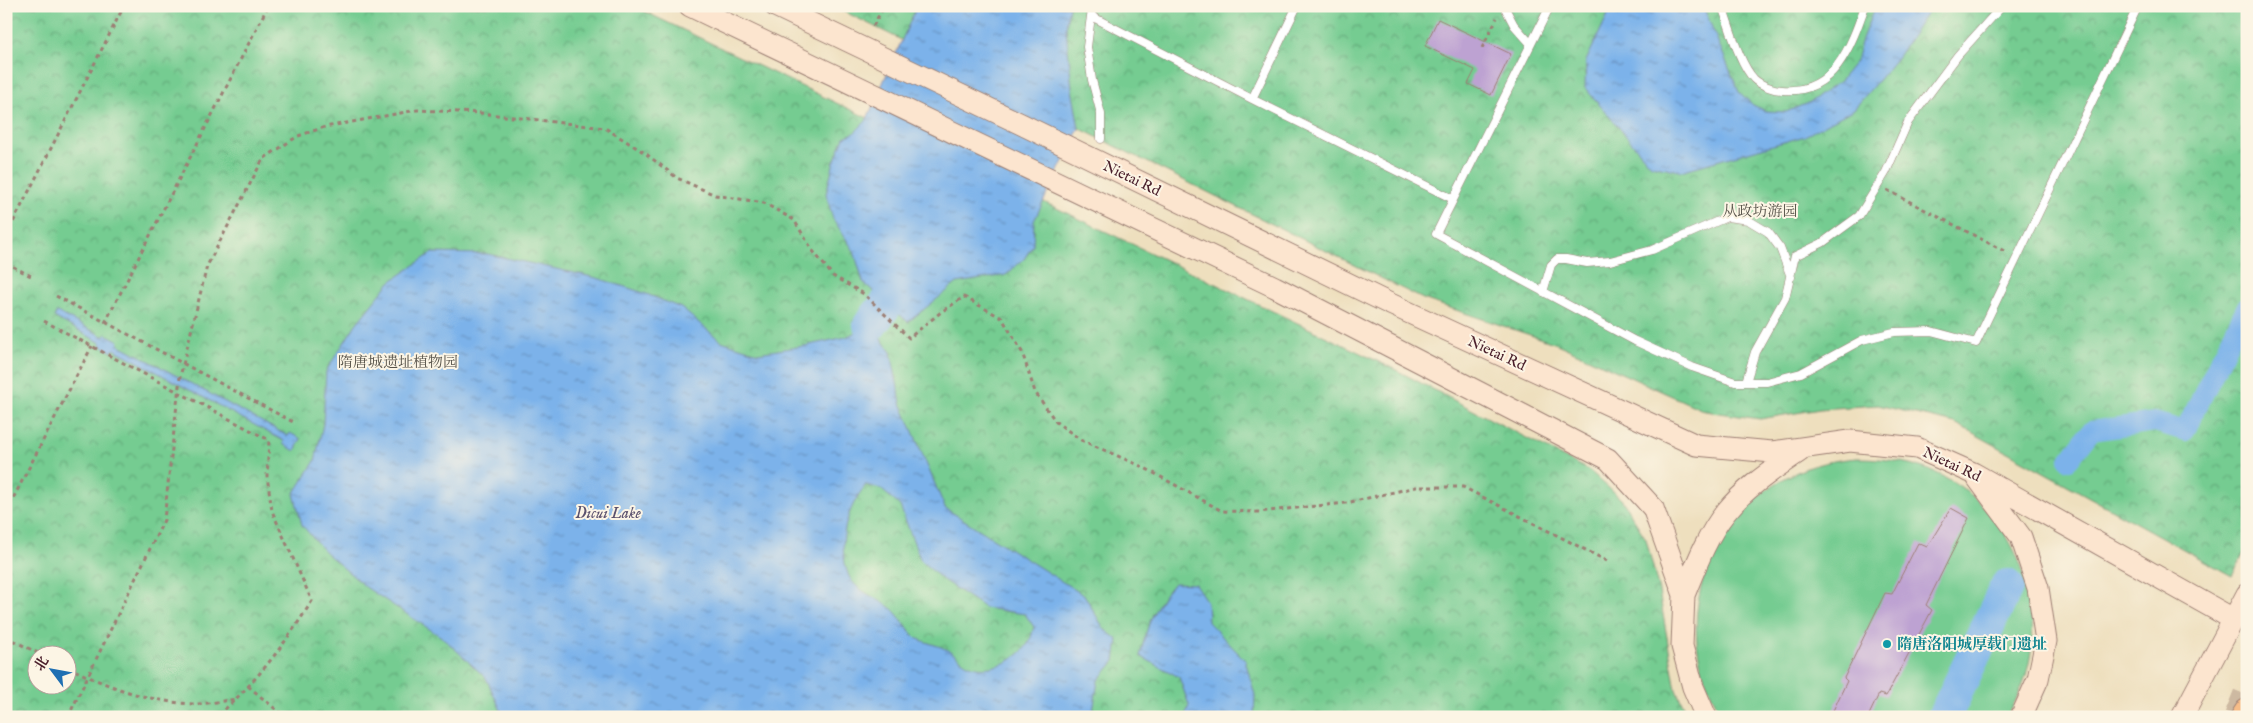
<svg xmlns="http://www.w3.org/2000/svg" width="2253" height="723" font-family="'IM FELL English','Noto Serif SC',serif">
  <defs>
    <pattern id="park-crowns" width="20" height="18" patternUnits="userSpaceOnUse" patternTransform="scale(1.25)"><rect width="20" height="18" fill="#74cc91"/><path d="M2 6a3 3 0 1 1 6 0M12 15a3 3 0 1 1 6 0" fill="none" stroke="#61a577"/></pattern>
    <pattern id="water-ripples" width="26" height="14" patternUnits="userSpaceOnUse" patternTransform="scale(1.25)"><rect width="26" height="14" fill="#7bb2ea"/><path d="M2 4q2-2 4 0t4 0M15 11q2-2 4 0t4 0" fill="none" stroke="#6790be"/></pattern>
  </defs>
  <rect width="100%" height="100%" fill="#fcf5e5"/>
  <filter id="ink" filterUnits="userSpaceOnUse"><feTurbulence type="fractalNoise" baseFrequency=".02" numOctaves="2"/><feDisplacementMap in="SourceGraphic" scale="10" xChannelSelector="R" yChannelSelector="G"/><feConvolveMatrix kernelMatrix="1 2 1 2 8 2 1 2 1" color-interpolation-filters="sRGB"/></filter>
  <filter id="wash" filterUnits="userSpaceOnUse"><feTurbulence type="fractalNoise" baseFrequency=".0096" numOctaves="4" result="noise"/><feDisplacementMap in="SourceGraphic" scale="20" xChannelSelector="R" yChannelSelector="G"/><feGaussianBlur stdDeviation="1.12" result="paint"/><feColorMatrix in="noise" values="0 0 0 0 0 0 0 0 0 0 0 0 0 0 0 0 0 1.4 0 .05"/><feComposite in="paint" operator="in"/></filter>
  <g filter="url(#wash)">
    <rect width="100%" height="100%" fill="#eedfbe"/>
    <path fill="#74cc91" stroke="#5f765e" d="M1857,458C1888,458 1917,463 1945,477C2028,522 2060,638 2006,717H1722C1712,697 1703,678 1699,656C1685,583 1725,507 1791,475C1812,464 1834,460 1857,458Z"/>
    <path fill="url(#park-crowns)" stroke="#5f765e" fill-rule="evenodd" d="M6,6H633L1396,370L1590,471L1622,500L1646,539L1659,591L1676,690L1689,717H6ZM38,656H68V686H38Z
      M833,6H2247V548L2232,576L1955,423L1878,405L1820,409L1760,419L1705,411L1557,344L1423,299Z"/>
    <path fill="url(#water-ripples)" stroke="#62688a" fill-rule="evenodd" d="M917,6H1069L1066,28L1072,89L1079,128L1034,221L1033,245L1024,259L1006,275L957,283L908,322L863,282L854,251L833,219L826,194L833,165L844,137L854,133L866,121Z
      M1612,6H1703L1739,92L1753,105L1766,111L1786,112L1810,102L1839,82L1856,61L1862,39L1875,6H1932L1897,58L1854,109L1805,136L1681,171L1651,165L1585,88L1586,61Z
      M432,253L488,254L597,278L644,293L681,308L721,341L758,353L804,346L846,337L870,325L891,352L901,403L945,508L1085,596L1104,629L1118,640L1115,661L1098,681L1092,717H504L486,678L443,638L367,588L325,552L302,525L294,494L315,461L323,424L326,371L356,324L390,282ZM866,485L881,489L900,506L921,561L943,580L985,608L1025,614L1034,627C1032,633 1031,640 1027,645C1016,661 989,673 970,665C962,662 956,654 948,650C938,645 926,643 916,638C911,634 899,615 892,609C879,598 854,591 848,574C837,543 846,509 866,485Z
      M57,312L104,337L106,334L119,341L118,344L288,436L290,433L301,439L295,451L283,444L284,441L114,349L112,352L100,345L101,343L54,317Z
      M1174,583L1195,584L1207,602L1208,622L1245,660L1255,695L1254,717H1185L1189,705L1179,677L1140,656C1148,624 1152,609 1174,583Z"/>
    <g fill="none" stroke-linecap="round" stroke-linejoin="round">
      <path stroke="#7bb2ea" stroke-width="20" d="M2069,460L2091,431L2155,422L2185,431L2247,306"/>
      <path stroke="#7bb2ea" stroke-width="34" d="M870,325L887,303
        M1944,717L2007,586"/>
    </g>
    <g id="blocks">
      <path fill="#bda2d2" d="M1438,19L1511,54L1491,95L1468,84L1475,70L1425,46Z
        M1951,508L1969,518L1926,605L1932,610L1886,696L1879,694L1868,717H1830L1847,681L1844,678L1885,593L1892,594L1918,543L1927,547Z"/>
    </g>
  </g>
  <g filter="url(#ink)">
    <use href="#blocks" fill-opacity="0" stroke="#9c7f74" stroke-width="1"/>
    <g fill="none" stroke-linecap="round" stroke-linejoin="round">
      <path stroke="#cdb9a1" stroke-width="28" stroke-dasharray="28 14" stroke-linecap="butt" d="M2238,717L2247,695"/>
      <g stroke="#9c7f74" stroke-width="9">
        <path id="lane" d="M1297,6L1252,99L1453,199
          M1504,6L1514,25L1531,44
          M1550,6L1436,234L1635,341L1692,367L1735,382H1767L1801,373L1862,340L1894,332L1931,331L1976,343L2138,6
          M1722,6C1730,27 1739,63 1754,79C1760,85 1774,90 1782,90C1834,95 1851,46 1865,6
          M1091,16L1093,6
          M1101,139V114L1092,80L1087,47L1091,16L1252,99
          M1543,292L1551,265L1557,259H1566L1587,263L1610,261L1652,250L1727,217L1748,220L1768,232L1780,248L1791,277
          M1746,382L1755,352L1785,298L1795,256L1822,243L1859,216L1886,172L1908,122L1958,55L2002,6"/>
      </g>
      <g stroke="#9c7f74" stroke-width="23">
        <path id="secondary" d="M690,6L1275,287L1608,459L1653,508L1684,595L1682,646L1693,687L1706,717
          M775,6L1021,124L1386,302L1696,445L1772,452L1850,441L1917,448L1973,473L2233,619
          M1978,479L2021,537L2038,588L2046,641L2038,679L2021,717
          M1684,595C1695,568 1707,535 1726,512C1746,487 1774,469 1800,451
          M2182,717L2247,594"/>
      </g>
      <g stroke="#9c7f74" stroke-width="26">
        <path id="primary" d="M2243,717L2247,711"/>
      </g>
      <path stroke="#9c7f74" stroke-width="3" stroke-dasharray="4 4" stroke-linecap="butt" d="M873,26L884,6
        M1482,48L1497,18
        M1887,190L2006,252
        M6,236L124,6
        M6,263L31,276
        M56,296L295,423
        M44,321L269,440L267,476L272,511L312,601C285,644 255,684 216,717
        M105,323L268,6
        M6,512L92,346
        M6,637L44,656
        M68,667C106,686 149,702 193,704C207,704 222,701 236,699
        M248,686L285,717
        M68,717L164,520L180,377L207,266L263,159L298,136L325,127L417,110L480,113L605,128L645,153L677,178L715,195L764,203L794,220L813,251L833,276L864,294L909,338L941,312L964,297L1002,318L1022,352L1035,392L1056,422L1081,440L1143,467L1222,511L1258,512L1346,503L1416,487H1463L1607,561"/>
      <use href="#lane" stroke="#fff" stroke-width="8"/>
      <use href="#secondary" stroke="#fce5cf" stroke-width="21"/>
      <use href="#primary" stroke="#f7bd88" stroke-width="24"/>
    </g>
  </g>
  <circle fill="#0f9aa8" stroke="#fcf5e5" stroke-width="2" cx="1887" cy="644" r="5"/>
  <g text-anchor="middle" stroke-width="4" stroke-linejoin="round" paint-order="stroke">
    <g font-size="15" fill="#4a1f2b" stroke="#fcf5e5">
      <text transform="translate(1132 178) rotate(26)" y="5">Nietai Rd</text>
      <text transform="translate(1497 353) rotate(25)" y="5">Nietai Rd</text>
      <text transform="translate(1952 464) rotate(25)" y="5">Nietai Rd</text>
    </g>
    <g font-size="15" fill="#57534a" stroke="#fcf5e5">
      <text x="1760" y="216">从政坊游园</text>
      <text x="398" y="367">隋唐城遗址植物园</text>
    </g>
    <g font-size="15" font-weight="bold" fill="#0d838f" stroke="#fcf5e5" text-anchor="start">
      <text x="1897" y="649">隋唐洛阳城厚载门遗址</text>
    </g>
    <g font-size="16" font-style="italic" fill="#5b526e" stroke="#fcf5e5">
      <text x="608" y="518">Dicui Lake</text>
    </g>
  </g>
  <rect width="2253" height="723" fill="none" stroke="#fcf5e5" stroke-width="25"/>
  <g transform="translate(52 670) rotate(302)"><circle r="24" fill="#fcf5e5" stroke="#b59f9b"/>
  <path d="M0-4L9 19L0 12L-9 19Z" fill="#1f6fb2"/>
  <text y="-8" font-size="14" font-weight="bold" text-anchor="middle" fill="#4a1f2b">北</text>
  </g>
</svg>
